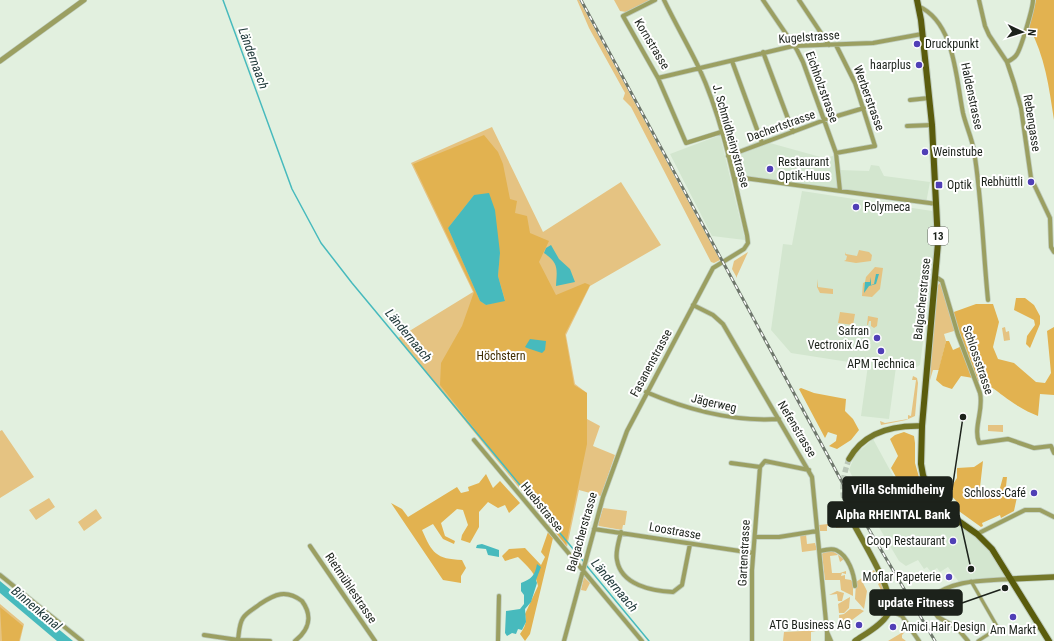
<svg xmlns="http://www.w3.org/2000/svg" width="1054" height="641" font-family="'Roboto Condensed',sans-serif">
  <rect width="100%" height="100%" fill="#e2f0df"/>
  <path fill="#d3e6cf" d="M720,135L745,240L712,236L670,154Z
    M770,143L824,158L833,156L839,185V170L869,171L871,165L879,166L884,176L930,182L926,203L735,176L734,156Z
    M802,191L932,211L934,214V254L920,365L913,369L896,367L889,419L861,416L868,365L791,353L771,330L783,244L792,245Z
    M873,439L909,505L930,494L936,501L977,534L1012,579L959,582L948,567L940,572L937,568L931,572L927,567L924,569L918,560L906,566L899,561L877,524L849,470L855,455Z"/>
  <path fill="#e5c382" d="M577,0H579L720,260L714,263L711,262L631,107L623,99L625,93L589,28Z
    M614,0H650L626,12L620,11Z
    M492,127L543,232L621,182L661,245L590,286L566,335L575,384L587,393V419L600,426L593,446L615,455L601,496L579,490L567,547L398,338L473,292L411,163Z
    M859,250L869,252L872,255L871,261L856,263L844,261L846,260L847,256L845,255L846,252V254L857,256Z
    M748,252L737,276V278L732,269L734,261Z
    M875,267L883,268L880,289L872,297L862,296L863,283L865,282L866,277Z
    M818,279V287L833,289V294L820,293L817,287Z
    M940,283L955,328L954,331L944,334L946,341L939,370H933L930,380L933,322L938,285Z
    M840,312L855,314L853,325L838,323Z
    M868,316L878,318L877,326L874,328L871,326V321H869L868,325H867Z
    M1005,327L1006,332L1009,331L1010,340L1004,341L1002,328Z
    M913,376L917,378L918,383L915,416L906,420L881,425L880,421L885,423L908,419V415L911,416L916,380H912Z
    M988,425H1003V432L988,431Z
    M2,430L34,477L0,498V431Z
    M49,498L55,507L36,520L29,510Z
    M603,508L627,511L625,525H623L622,530L599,526L598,525Z
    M96,509L102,518L84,531L78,522Z
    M846,522L848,527L836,528V525L827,526V531H820L819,525Z
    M806,534L807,544L815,543L817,550L802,552L800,535Z
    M824,552H834L844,559L840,562L838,555L830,556L832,573H840L846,571V574L842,573L841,576L845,575V579L851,580L853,583V596L841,590L840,580H825L822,554Z
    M874,570L879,579L874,582L870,575L862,581L867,591L864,609L855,599L856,582Z
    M584,577L590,583L586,591L581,590Z
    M881,582C886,594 891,607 881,617L883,603L878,601L881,590L878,584Z
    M837,591L844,593L842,601H838L837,594L829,595Z
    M850,597L849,608L844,613H839L838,604Z
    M0,604L24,624L20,641H0Z
    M850,609H860L864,611L840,629L839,615L844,614Z
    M821,630L811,632V641H783L784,632Z
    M903,632L904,633L902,635V638L906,641H888Z"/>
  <path fill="#e2b250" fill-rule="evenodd" d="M1036,0H1054V120C1049,87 1045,56 1029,27Z
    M484,135L498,152L503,164L510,199L517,201L515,213L527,216L530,233L549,241L539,262L556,295L585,283L590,285L565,334L574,385L587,393V444L566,545L440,385L441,363L462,326L474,292L413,164ZM474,195L500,253L498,276L505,300L486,305L480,301L448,228Z
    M1016,298H1025L1034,305L1040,316V324L1030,348L1026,344L1027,336L1035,325L1034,320L1014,310Z
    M976,304H993L999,322L993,347L998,359L1014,363L1036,382L1045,383L1051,373L1047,331L1054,327V395L1040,394L1038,416C1031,413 1024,410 1018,406C997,393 987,379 961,376L952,389L943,386L936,380L946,341H949L953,350L962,346L951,313Z
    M801,388L814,393L846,399L845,411L853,419L859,430L851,440L837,449L829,446L836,441L837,435L828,432L825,438L799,389Z
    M904,432L914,436L915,443V463L922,488L920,493L915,498L904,480L896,477L891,468L898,456L890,439L895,435Z
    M983,461L979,496L997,499L1003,477H1007L1005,496L1017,497L1014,511L1001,518L1000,515L982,523L983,526L981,527L956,509L959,504L948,492L957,478V468L974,467Z
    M486,474L493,488L500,481L520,503L509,513L505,505L498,508L488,502L479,512V527L470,543L461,540L462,535L468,525L463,510L457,509L441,523L445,536L455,541L454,544L443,539L433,524L422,530C432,553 436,559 462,560L466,568L461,576V583L443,580L391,503L402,509L408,517L457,487L461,493L469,491L468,487L479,483Z
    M548,532L553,538L530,634L525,641L520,634C525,627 527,623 525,614L538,586C536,573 527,566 518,557L505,561L502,556L509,549L525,548L541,565L545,557L541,552Z
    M0,607L23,626L19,641H2Z"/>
  <path fill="#47babd" d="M489,193L495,210L500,253L498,276L505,301L486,305L480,301L448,228L474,195Z
    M551,245L559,259L570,269L575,282L556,286C557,269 559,263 544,253L546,248Z
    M876,274H879L876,284L869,286L864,293L865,282H870L871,277V285L874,284Z
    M530,339L546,341L545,350L542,353L527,348L525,347Z
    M482,544L499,550V557L488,555L486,549L476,548L477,545Z
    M537,564L541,567L536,580L537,583L531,602L525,609L526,622L522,630L518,629L516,634L512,633L507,636L505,633L506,611L520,609L524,604V595L521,591V583C531,579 535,576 537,564Z
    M0,581L73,641H57L0,593Z"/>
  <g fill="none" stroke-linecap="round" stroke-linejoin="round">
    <path stroke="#47babd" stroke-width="1.5" d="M223,0L292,189L321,243L352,283L584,562
      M586,565L649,641"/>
    <path stroke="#bac7b8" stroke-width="5.5" stroke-dasharray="5.5 3" stroke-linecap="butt" d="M849,459C842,478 840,496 849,515"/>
    <g stroke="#becbbc" stroke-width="4.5">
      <path id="pedestrian" d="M971,581L998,628L978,641"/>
    </g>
    <g stroke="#becbbc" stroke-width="5.5">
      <path id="minor" d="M655,0L623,16L658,78L793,46L873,43L922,34
        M763,0L797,50L803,62L836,153L840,191
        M799,0L829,45
        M979,0L985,26L989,35L1007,62L1014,83L1021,108L1031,178L1050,218L1051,247L1054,252
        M918,6C955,22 956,79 963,113C966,126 972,138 974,151C982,200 983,251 988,300
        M763,52L793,132
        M732,61L762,143
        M1007,62C1011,60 1015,58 1017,54C1021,48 1033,8 1033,0
        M658,78L686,143L721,132
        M910,100L929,98
        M907,126L932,125
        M836,153L875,146L855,83L836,45
        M728,156L827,119L864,108
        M735,182L738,178H744L937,204
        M936,277L942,281L958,335L980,393C984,410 973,427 979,443L1008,439L1034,448L1051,446L1054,453
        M693,305L713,315L723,324L812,477L827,632V641
        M646,392C688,410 733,422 779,419
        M474,440L642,641
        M731,463L760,467
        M594,529L753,553
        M621,532C619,541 615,552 617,560C621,585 652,591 673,592L682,585L690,544
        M977,534L1025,510H1040L1054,517
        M755,537H779L817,531
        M310,546L375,641
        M820,551C824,550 831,548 836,550C849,556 854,574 855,586
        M0,575L82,641
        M890,610L902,616L919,641
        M827,632L831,641
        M204,635L238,640
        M270,641L238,640C239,633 239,624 243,618C247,612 254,609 260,604C275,594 286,589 302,601C313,616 309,630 295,641
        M498,641L499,596
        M564,641L603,497L627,431L713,268L744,249L748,243L747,235C734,179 723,120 699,68C688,45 675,23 664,0
        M752,641V570L760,467L765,461L809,470
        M968,641L957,628L938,617L928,603L929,598C956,579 980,581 1011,579"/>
    </g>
    <g stroke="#becbbc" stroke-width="6">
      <path id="tertiary" d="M0,61L84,0"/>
    </g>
    <g stroke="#becbbc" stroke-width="7">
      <path id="secondary" d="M849,459C864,432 892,425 922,426
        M849,515C858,535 899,595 888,614C882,625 865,634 855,641
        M1012,579L1054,577"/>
    </g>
    <g stroke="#becbbc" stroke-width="8">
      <path id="primary" d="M917,0L921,20L932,125L938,243L922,426L921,464L923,475L930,494L936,501L950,515L977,534L992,549L1049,641"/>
    </g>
    <use href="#pedestrian" stroke="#9b9f61" stroke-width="3"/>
    <use href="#minor" stroke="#9b9f61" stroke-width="4"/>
    <use href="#tertiary" stroke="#9b9f61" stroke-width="5"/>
    <use href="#secondary" stroke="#757829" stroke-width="5.5"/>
    <use href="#primary" stroke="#5a5c0d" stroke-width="6"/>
    <g stroke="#6e776c" stroke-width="3">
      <path id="rail" d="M581,0L855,506L935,641"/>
    </g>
    <use href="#rail" stroke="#fff" stroke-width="1.5" stroke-dasharray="4.5" stroke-linecap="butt"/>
  </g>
  <g fill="#503fb6" stroke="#fff" stroke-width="1.5">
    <circle cx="917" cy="44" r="4"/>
    <circle cx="919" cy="65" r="4"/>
    <circle cx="925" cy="152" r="4"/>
    <circle cx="770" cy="169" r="4"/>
    <circle cx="1031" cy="182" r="4"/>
    <rect x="935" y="181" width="8" height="8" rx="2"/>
    <circle cx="856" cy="207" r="4"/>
    <circle cx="877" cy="338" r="4"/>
    <circle cx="881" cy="351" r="4"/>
    <circle cx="1034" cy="493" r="4"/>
    <circle cx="953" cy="541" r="4"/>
    <circle cx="949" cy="577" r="4"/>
    <circle cx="1013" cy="617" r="4"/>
    <circle cx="859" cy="625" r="4"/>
    <circle cx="893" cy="627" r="4"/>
  </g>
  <g text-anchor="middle" stroke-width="4" stroke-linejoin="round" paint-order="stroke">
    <rect fill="#fff" stroke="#60645f" stroke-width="1" x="928" y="227" width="20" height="18" rx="3"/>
    <g font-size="11" font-weight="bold" fill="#1c221b">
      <text x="938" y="240">13</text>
    </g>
    <g font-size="12" fill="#1c221b" stroke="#fff">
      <text transform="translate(809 37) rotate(-4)" y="4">Kugelstrasse</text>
      <text transform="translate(652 44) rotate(59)" y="4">Kornstrasse</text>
      <text transform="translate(822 87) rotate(70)" y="4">Eichholzstrasse</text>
      <text transform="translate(972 96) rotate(78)" y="4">Haldenstrasse</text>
      <text transform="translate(869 98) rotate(70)" y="4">Werberstrasse</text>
      <text transform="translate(1032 123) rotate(81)" y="4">Rebengasse</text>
      <text transform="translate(781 126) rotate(-20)" y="4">Dachertstrasse</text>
      <text transform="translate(731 136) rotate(74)" y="4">J. Schmidheinystrasse</text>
      <text transform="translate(922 299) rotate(-84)" y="4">Balgacherstrasse</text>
      <text transform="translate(978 360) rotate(71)" y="4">Schlossstrasse</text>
      <text transform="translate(651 363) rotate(-62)" y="4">Fasanenstrasse</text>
      <text transform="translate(714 403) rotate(13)" y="4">Jägerweg</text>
      <text transform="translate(797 429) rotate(59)" y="4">Nefenstrasse</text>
      <text transform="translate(542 507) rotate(51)" y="4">Huebstrasse</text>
      <text transform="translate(675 531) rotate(10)" y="4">Loostrasse</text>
      <text transform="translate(582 532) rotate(-74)" y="4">Balgacherstrasse</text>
      <text transform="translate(744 553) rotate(-87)" y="4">Gartenstrasse</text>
      <text transform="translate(351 588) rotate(56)" y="4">Rietmühlestrasse</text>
    </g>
    <g font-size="12" fill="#1c221b" stroke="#fff" text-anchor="end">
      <text x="925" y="48" text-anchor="start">Druckpunkt</text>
      <text x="911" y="69">haarplus</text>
      <text x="933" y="156" text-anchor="start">Weinstube</text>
      <text x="778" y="166" text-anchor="start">Restaurant<tspan x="778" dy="14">Optik-Huus</tspan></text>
      <text x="1023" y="186">Rebhüttli</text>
      <text x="947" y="189" text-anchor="start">Optik</text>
      <text x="864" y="211" text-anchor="start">Polymeca</text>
      <text x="869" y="335">Safran<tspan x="869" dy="14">Vectronix AG</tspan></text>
      <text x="881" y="368" text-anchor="middle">APM Technica</text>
      <text x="1026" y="497">Schloss-Café</text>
      <text x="945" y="545">Coop Restaurant</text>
      <text x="941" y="581">Moflar Papeterie</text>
      <text x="851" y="629">ATG Business AG</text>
      <text x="901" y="631" text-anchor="start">Amici Hair Design</text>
      <text x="1013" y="634" text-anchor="middle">Am Markt</text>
    </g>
    <g font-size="12" fill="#422f03" stroke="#fff">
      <text x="501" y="360">Höchstern</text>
    </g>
    <g font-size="13" font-style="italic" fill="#213a3b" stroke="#fff">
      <text transform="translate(254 58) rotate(70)" y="5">Ländernaach</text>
      <text transform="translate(409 335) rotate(50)" y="5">Ländernaach</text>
      <text transform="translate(615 585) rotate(50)" y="5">Ländernaach</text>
      <text transform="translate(37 608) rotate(40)" y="5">Binnenkanal</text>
    </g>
  </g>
  <path fill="none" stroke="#1c221b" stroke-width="1.5" d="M963 417L952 490M971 569L959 515M1005 588L962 603"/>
  <g fill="#1c221b" stroke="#fff" stroke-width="1.5">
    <circle cx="963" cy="417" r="4"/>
    <circle cx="971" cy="569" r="4"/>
    <circle cx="1005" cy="588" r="4"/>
  </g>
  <g fill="#1c221b" stroke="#1c221b" stroke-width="1.5">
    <rect x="843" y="477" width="109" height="25" rx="4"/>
    <rect x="828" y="502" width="131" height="25" rx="4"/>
    <rect x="870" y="590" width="92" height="25" rx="4"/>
  </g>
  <g font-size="13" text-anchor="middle" font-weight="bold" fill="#fff">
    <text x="898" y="494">Villa Schmidheiny</text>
    <text x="893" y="519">Alpha RHEINTAL Bank</text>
    <text x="916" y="607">update Fitness</text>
  </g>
  <g transform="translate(1022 32) rotate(94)" stroke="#ffffff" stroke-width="3" paint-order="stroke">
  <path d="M0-3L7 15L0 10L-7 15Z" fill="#1c221b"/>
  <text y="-6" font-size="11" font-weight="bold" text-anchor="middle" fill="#1c221b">N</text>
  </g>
</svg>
